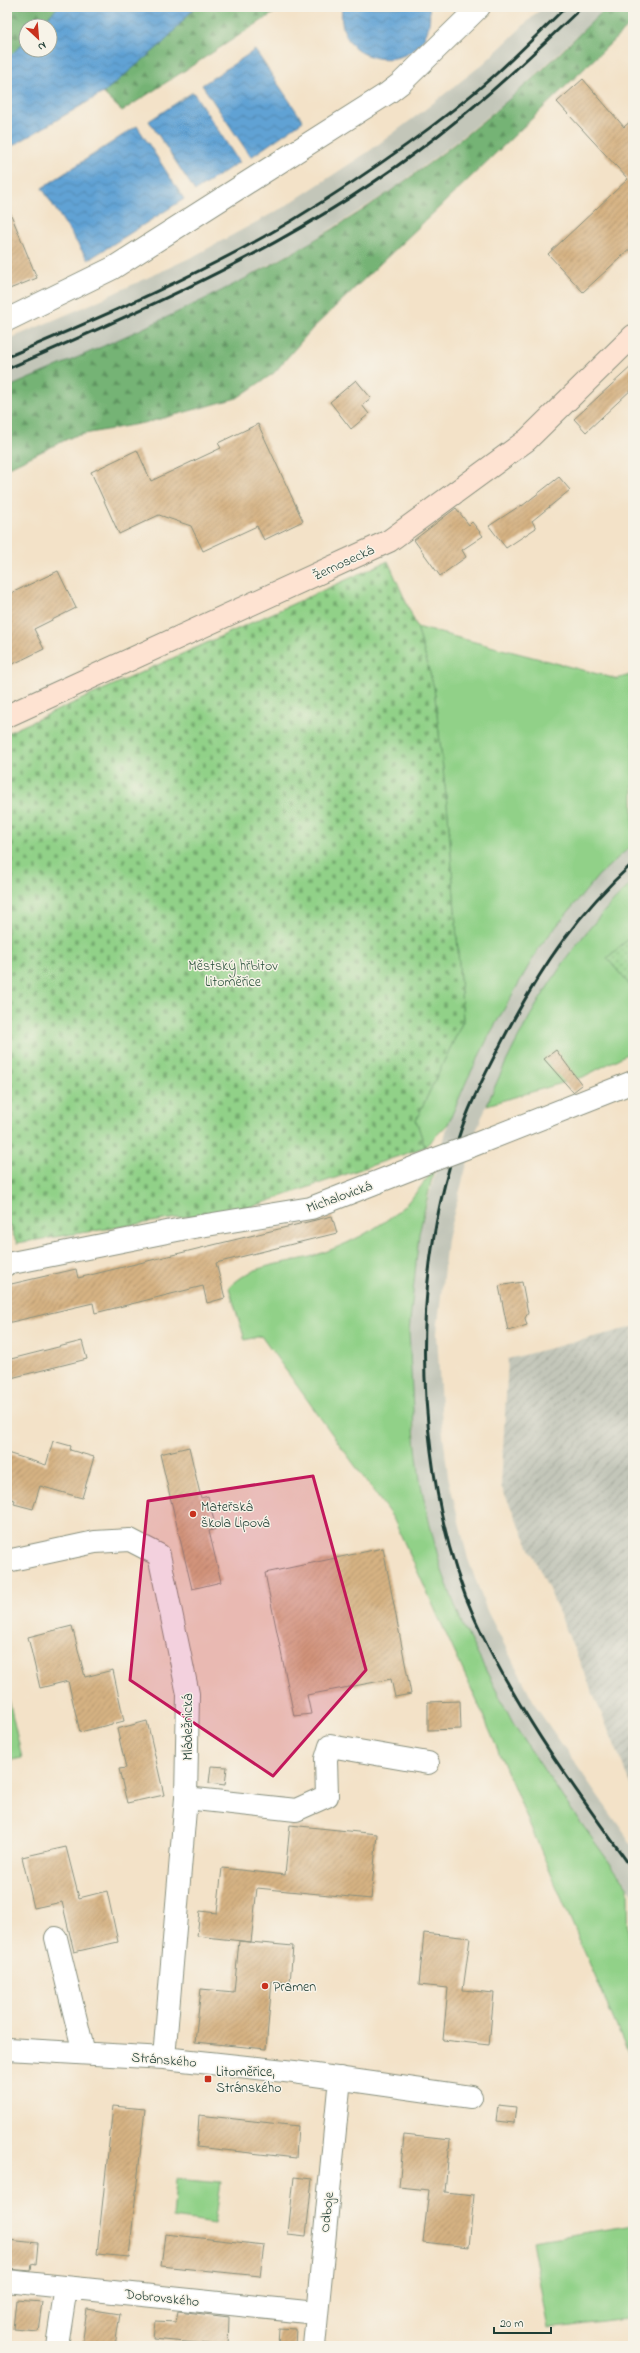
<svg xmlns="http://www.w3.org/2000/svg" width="640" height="2353" font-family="'Indie Flower',sans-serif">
  <defs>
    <pattern id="industrial-furrows" width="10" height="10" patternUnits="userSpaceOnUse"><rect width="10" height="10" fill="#c3c6b9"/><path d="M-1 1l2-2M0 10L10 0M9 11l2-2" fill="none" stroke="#9ea297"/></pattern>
    <pattern id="forest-firs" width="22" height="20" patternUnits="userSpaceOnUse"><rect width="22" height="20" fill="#74b374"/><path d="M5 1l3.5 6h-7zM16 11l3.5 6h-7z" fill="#5f9360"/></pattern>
    <pattern id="cemetery-stones" width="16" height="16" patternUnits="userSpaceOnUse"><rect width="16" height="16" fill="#91d188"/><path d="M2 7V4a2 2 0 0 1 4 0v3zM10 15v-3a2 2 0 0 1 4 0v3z" fill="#76ab70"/></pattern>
    <pattern id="garden-dots" width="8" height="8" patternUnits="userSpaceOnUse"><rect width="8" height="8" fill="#91d188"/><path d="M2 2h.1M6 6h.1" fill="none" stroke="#76ab70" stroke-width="1.8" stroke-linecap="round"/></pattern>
    <pattern id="water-waves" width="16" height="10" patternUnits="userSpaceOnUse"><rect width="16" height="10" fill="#60a2d4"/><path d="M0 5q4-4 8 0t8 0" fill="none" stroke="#4f85ad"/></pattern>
    <pattern id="building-hatch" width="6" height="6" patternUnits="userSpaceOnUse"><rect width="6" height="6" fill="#d6b283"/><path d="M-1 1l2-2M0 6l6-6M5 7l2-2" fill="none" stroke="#ad926c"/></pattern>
  </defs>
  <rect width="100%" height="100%" fill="#f7f3e8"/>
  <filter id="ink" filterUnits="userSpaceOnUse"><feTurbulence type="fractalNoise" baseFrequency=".025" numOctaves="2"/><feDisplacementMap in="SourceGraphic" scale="8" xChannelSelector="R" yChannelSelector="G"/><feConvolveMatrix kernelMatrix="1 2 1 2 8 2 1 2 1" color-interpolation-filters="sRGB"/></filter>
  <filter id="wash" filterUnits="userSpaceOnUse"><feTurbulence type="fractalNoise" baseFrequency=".012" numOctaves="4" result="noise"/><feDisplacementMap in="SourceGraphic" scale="16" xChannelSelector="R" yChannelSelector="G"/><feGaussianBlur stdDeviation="0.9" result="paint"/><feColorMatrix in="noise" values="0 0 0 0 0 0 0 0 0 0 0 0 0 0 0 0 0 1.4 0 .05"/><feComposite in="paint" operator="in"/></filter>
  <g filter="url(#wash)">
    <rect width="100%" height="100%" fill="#f3e2c8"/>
    <path fill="url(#industrial-furrows)" d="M633,1327V1789L552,1596L501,1486L508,1359Z"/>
    <path fill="#c3c6b9" d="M543,7H607L513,96L450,146L393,189L307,244L214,295L109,344L7,388V340L91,304L194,256L284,207L368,152L423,111L484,63Z
      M633,844V882L619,895L539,1002L492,1092L475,1134L447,1239L437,1333L442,1426L448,1476L468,1559L487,1611L538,1710L633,1846V1894L565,1801L514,1725L461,1622L441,1568L420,1481L410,1380L409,1332L419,1234L448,1124L467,1080L514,988L540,946L598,876Z"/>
    <path fill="#91d188" stroke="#58875e" d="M417,627L617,679L633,674V844L598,876L540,946L491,1032L467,1080L448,1124L425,1147L416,1120L463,1021L448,814L434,688Z
      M633,882V935L607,958L633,989V1051L583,1077L487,1105C520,1025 569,941 633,882Z
      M434,1169L419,1234L409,1332L414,1429L420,1481L430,1525L441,1568L461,1622L514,1725L565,1801L628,1888L629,1970L633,1982V2065L476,1699L393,1518L261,1336L245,1340L229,1288C251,1264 280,1265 310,1257C343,1247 380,1229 405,1205C416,1194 425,1181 434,1169Z
      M9,1700L22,1758L7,1761V1701Z
      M176,2179L221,2183L215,2224L173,2218Z
      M633,2225V2318L548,2329L532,2241Z"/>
    <path fill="url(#forest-firs)" stroke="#4a7854" d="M7,7H58L39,26H26V40L7,59Z
      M195,7H283L122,111L103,93L163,43Z
      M607,7H633V22L312,329L274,373L237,398L149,422L74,436L7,468V388C109,344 210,301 306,245C379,203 449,151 513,96C546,68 576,37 607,7Z"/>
    <path fill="url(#cemetery-stones)" stroke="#58875e" d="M388,561L417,627L434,688L448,814L463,1021L416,1120L425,1147L254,1206L17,1243L7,1221V733Z"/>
    <path fill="url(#garden-dots)" stroke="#58875e" d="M633,935V989L607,958Z"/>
    <path fill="url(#water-waves)" stroke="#407084" d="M58,7H195L163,43L103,93L7,149V59L26,40V50H50V26H39Z
      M342,7H429C439,76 333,76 342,7Z
      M255,50L303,121L251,157L202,85Z
      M193,92L239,162L195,191L149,121Z
      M137,126L184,199L88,260L42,188Z"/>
    <g id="blocks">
      <path fill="url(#building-hatch)" d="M583,79L624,127L633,119V246L583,292L548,254L628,179L557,102Z
        M7,205L37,278L7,290Z
        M633,365V388L586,432L574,419Z
        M356,380L371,398L362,405L369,414L351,429L330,402Z
        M258,424L303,521L264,540L257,526L203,551L191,526L159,515L119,534L91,472L137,450L151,481L221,448L218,443Z
        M559,477L570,490L532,521L536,528L506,548L489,526L521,505L522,506Z
        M456,508L469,525L472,522L483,536L462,550L466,557L440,576L414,540Z
        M58,571L76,608L34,629L44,649L7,667V595Z
        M556,1050L582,1085L573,1092L544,1059Z
        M332,1216L337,1233L216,1263L225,1298L207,1303L203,1286L95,1313L93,1303L7,1323V1285L76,1269L78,1278Z
        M522,1282L528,1313L525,1318L527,1325L508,1331L499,1286Z
        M82,1341L87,1359L7,1379V1360Z
        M53,1441L71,1446L70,1450L94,1457L82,1498L40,1486L33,1509L14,1504L15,1500L7,1498V1453L46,1465Z
        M189,1447L201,1498L208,1496L216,1529L209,1531L221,1582L192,1589L160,1454Z
        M383,1548L411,1694L395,1697L391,1679L307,1695L311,1714L294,1716L265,1573Z
        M72,1626L85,1677L113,1670L124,1721L80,1732L68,1681L40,1688L28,1637Z
        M460,1701L461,1729L428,1730V1702Z
        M147,1721L164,1795L127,1803L119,1769L126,1768L117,1729Z
        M211,1766L227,1767L225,1785L209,1783Z
        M290,1825L377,1834L371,1899L257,1888L251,1942L197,1936L200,1911L217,1913L222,1868L285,1875Z
        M66,1847L79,1898L107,1891L118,1942L74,1952L62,1902L34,1908L22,1857Z
        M424,1933L470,1938L463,1990L494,1993L489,2045L443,2040L448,1988L419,1985Z
        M239,1941L293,1946L290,1983L272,1981L266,2049L195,2042L201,1989L234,1992Z
        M498,2105L516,2107L514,2123L496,2121Z
        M113,2106L145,2109L129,2257L97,2254Z
        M199,2115L298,2126L296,2158L197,2147Z
        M404,2135L450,2140L445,2192L474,2195L469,2247L423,2242L429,2190L399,2187Z
        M294,2177L312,2179L306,2236L288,2234Z
        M165,2234L264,2245L260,2276L161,2266Z
        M7,2240L38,2243L36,2265L32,2264L31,2271L7,2269Z
        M16,2300L42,2302L38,2331L13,2329Z
        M87,2309L120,2314L115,2346H82Z
        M178,2311L229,2317L228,2346L153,2339L155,2321L176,2322Z
        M279,2328L296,2329L295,2346H278Z"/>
    </g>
  </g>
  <g filter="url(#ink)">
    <use href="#blocks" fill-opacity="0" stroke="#89907e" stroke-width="1"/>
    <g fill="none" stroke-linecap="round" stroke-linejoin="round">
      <g stroke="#89907e" stroke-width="24">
        <path id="minor" d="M7,320L113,268L388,93L401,83L479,7
          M7,1561L95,1542L130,1540L159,1555L188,1694L186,1798L164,2058
          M186,1798L296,1810L327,1796L326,1759L330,1746L428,1763
          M56,1938L84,2053
          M7,2049L164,2058L294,2072L471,2097
          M7,2281L316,2313
          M57,2346L66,2287
          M314,2346L340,2078"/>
      </g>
      <g stroke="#89907e" stroke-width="24">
        <path id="tertiary" d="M471,1146L633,1082
          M7,1264L182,1229L311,1208L436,1159"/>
      </g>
      <g stroke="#89907e" stroke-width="24">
        <path id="secondary" d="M7,716L389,541L527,440L633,336"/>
      </g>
      <use href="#minor" stroke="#fff" stroke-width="22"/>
      <use href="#tertiary" stroke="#fff" stroke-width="22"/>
      <use href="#secondary" stroke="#fee3d2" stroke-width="22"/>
      <path stroke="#1f3d34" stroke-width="3" d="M7,357C104,316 202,274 293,220C363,177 434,129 496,74C520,52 543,29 566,7
        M7,369C156,305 307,238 436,137C488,97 535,52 582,7
        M633,863C578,913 544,963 509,1028C492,1061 474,1094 461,1130C425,1234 417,1342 431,1451C438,1507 451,1566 475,1619C516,1710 575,1789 633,1870"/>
      <g stroke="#89907e" stroke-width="24" stroke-linecap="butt">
        <path id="tertiary-bridge" d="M436,1159L471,1146"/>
      </g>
      <use href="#tertiary-bridge" stroke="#fff" stroke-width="22"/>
    </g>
  </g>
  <path fill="#c2185b" fill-opacity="0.2" stroke="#c2185b" stroke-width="3" stroke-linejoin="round" d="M313,1476L366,1670L273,1776L130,1680L148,1501Z"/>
  <g fill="#c8321e" stroke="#f7f3e8" stroke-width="1.5">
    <circle cx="193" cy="1514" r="4"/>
    <circle cx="265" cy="1986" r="4"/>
    <rect x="204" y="2075" width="8" height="8" rx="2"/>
  </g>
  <g text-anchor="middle" stroke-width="3" stroke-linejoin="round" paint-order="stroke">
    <g font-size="14" fill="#1f3d34" stroke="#f7f3e8">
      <text transform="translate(343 562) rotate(-25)" y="5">Žernosecká</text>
      <text transform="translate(339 1196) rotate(-20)" y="5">Michalovická</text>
      <text transform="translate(187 1727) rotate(-90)" y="5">Mládežnická</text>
      <text transform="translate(164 2059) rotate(5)" y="5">Stránského</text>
      <text transform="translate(326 2212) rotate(-84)" y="5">Odboje</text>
      <text transform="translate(162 2297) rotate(6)" y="5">Dobrovského</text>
    </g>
    <g font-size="14" fill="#365b45" stroke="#f7f3e8">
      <text x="233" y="970">Městský hřbitov<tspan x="233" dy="16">Litoměřice</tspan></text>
    </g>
    <g font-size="14" fill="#1f3d34" stroke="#f7f3e8" text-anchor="start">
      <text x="201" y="1511">Mateřská<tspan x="201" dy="16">škola Lipová</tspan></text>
      <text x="273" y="1991">Pramen</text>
      <text x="216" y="2076">Litoměřice,<tspan x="216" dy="16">Stránského</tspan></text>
    </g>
  </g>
  <rect width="640" height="2353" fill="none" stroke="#f7f3e8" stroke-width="24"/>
  <g transform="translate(38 38) rotate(154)"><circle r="19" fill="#f7f3e8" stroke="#a1aaa0"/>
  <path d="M0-3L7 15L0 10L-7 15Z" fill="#c8321e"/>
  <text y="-6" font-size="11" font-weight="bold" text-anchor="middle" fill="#1f3d34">N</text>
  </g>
  <path d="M494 2327v6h57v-6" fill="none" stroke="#1f3d34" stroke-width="2"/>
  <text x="500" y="2327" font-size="12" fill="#1f3d34" stroke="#f7f3e8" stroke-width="3" paint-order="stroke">20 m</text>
</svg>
